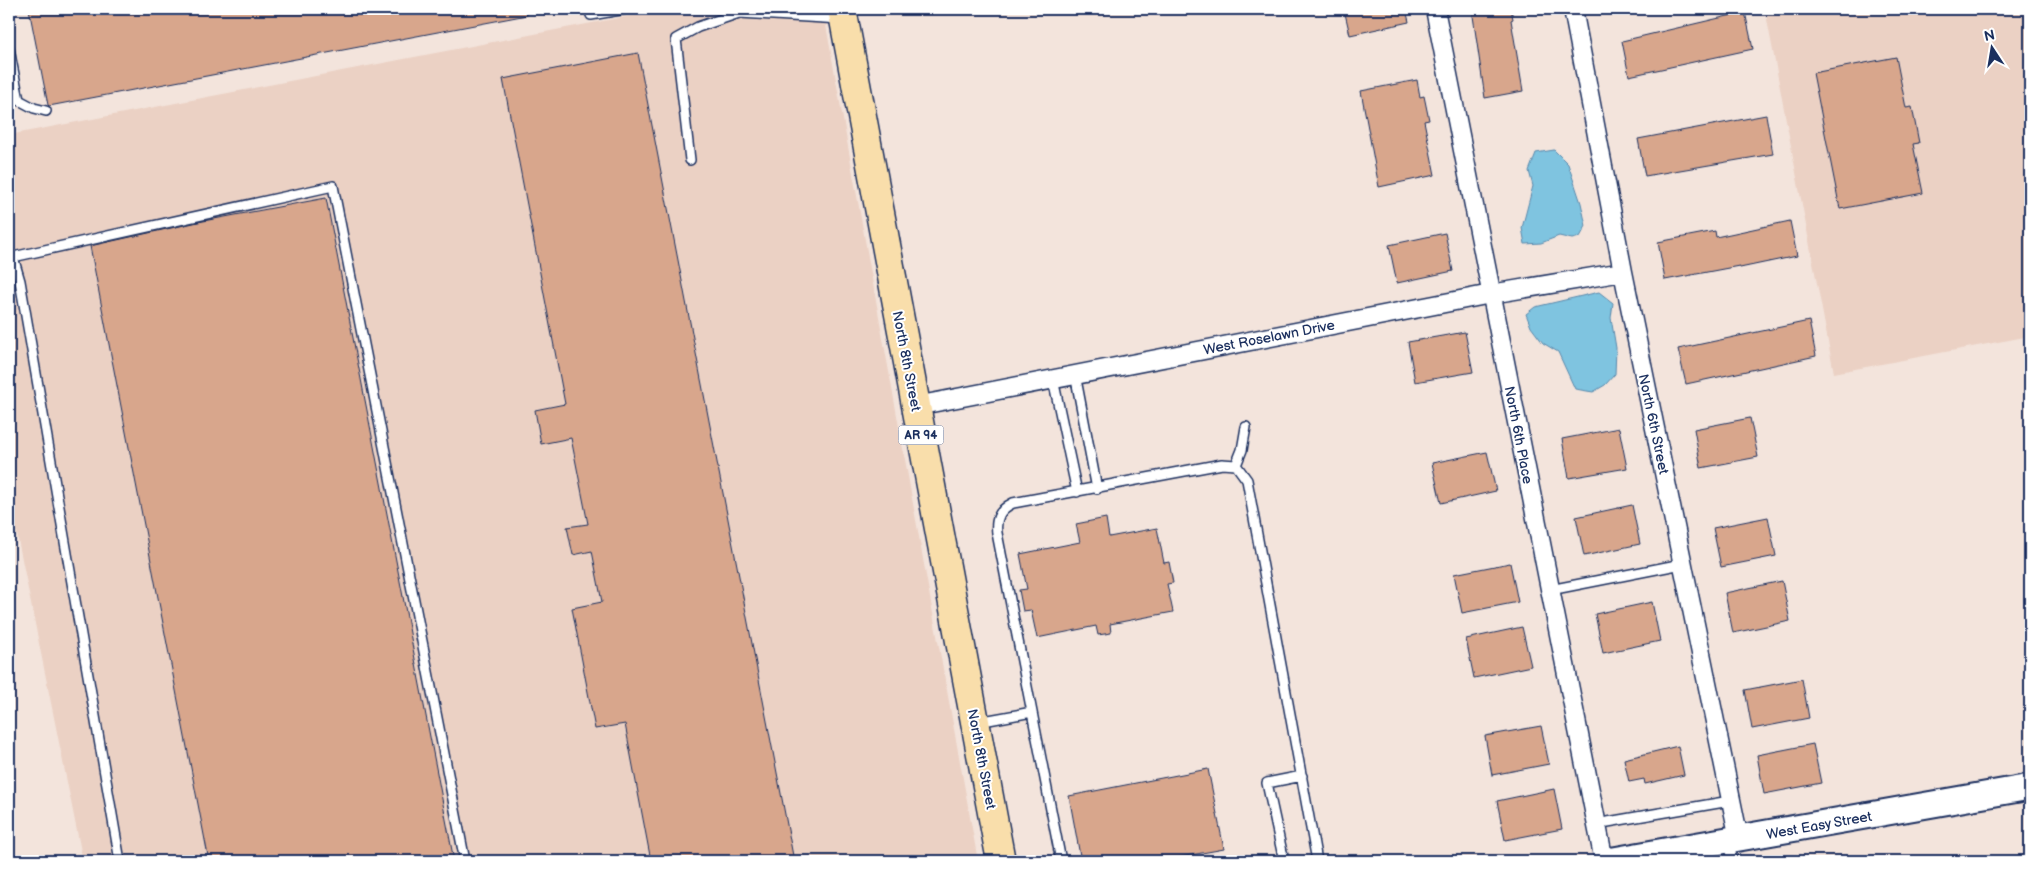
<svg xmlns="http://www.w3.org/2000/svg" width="2039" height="870" font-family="'Balsamiq Sans',sans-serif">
  <rect width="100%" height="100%" fill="#f3e4dc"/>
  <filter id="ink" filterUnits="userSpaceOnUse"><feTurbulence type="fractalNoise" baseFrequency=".02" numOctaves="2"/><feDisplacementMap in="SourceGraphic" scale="10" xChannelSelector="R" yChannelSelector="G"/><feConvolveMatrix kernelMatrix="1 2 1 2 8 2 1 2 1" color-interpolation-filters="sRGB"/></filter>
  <g filter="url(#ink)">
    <path fill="#ebd1c4" d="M665,9H823L978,861H83L9,495V135Z
      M1765,9H2030V336L1834,373Z"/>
    <path fill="#7fc4e0" stroke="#5788ac" d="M1554,150L1568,164L1581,203L1586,226L1580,237L1572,239L1559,236L1541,243L1525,244L1522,228L1533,186L1529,171L1536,153Z
      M1599,292L1613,303L1611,318L1616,348L1615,374L1605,385L1593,392L1575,389L1558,352L1543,343L1531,327L1526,314L1535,307Z"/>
    <path fill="#d8a68c" stroke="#1b2f5e" d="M29,9H527V15L49,106L48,105Z
      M1344,9H1406L1409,22L1350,35Z
      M1472,9H1511L1513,19L1511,20L1523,91L1485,98Z
      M1745,12L1753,49L1629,76L1622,41Z
      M638,53L794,861H651L625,724L595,729L572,608L602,602L592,551L573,555L567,527L588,524L571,438L541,444L535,410L565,404L503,79Z
      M1896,57L1906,108L1912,107L1919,143L1913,144L1923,193L1840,209L1813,73Z
      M1417,80L1420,97L1424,96L1429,120L1424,121L1435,175L1379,187L1361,91Z
      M1766,115L1773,154L1645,176L1638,139Z
      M326,198L454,861H209L90,246L198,222Z
      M1790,221L1797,256L1740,268L1739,266L1665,280L1658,242L1715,231L1716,237Z
      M1445,233L1453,271L1397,283L1389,245Z
      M1809,321L1816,356L1686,384L1678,349Z
      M1465,332L1473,372L1415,382L1408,342Z
      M1750,418L1758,457L1701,468L1694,429Z
      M1619,428L1627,468L1569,478L1562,439Z
      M1487,452L1496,491L1441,503L1432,463Z
      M1632,505L1640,544L1584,556L1576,517Z
      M1768,517L1776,556L1721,567L1713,528Z
      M1106,518L1109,537L1157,528L1164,563L1169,562L1173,583L1167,584L1173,612L1110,624L1111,633L1098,635L1096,626L1037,638L1031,610L1023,611L1019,590L1027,589L1020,554L1080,542L1076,524Z
      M1510,563L1518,602L1462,613L1454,574Z
      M1782,581L1790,621L1733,633L1725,593Z
      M1652,602L1660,641L1603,653L1595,614Z
      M1522,627L1531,666L1474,678L1466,639Z
      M1802,679L1809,718L1752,729L1745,690Z
      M1541,726L1549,764L1492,775L1485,736Z
      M1813,744L1821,783L1764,794L1757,755Z
      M1678,746L1684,775L1645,784L1644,779L1629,782L1624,759Z
      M1208,769L1224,849L1158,861H1081L1069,796Z
      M1554,789L1562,829L1505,840L1497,801Z"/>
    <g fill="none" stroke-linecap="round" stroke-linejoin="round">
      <g stroke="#1b2f5e" stroke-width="12">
        <path id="lane" d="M591,15L626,9
          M9,49L19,100L34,108L46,111
          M690,160L676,39L698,27L739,13L841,19
          M9,255L13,257L20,281L120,861
          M13,257L333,186L465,861
          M1075,374L1097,489
          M1053,379L1077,492
          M1236,465L1242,450L1246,427
          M1550,590L1682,564
          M978,722L1032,712
          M1596,824L1730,801
          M1729,842L1733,861
          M1061,861L997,533C995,518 1000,509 1013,503L1222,464L1236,465L1247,480L1317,861
          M1284,861L1267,783L1302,776"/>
      </g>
      <g stroke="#1b2f5e" stroke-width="21">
        <path id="street" d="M1435,9L1604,861
          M1573,9L1623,272L1739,839
          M916,406L1491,294L1623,272"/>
      </g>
      <g stroke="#1b2f5e" stroke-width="29">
        <path id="secondary" d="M1608,861L2030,787"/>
      </g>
      <g stroke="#1b2f5e" stroke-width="31">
        <path id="primary" d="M842,9L1001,861"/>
      </g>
      <use href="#lane" stroke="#fff" stroke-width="9"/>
      <use href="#street" stroke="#fff" stroke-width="18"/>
      <use href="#secondary" stroke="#fff" stroke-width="25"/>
      <use href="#primary" stroke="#f9deab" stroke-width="28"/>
    </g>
  </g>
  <g text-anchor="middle" stroke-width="4" stroke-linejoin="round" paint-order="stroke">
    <rect fill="#fff" stroke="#5f6d8e" stroke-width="1" x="898.5" y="425.5" width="45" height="19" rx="4"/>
    <g font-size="12" font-weight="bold" fill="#1b2f5e">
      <text x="921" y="439">AR 94</text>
    </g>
    <g font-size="14" fill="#1b2f5e" stroke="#fff">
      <text transform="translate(1269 337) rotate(-11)" y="5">West Roselawn Drive</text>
      <text transform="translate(907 361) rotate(79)" y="5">North 8th Street</text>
      <text transform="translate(1654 424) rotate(78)" y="5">North 6th Street</text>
      <text transform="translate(1519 435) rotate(79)" y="5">North 6th Place</text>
      <text transform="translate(982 759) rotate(79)" y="5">North 8th Street</text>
      <text transform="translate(1819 825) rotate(-10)" y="5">West Easy Street</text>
    </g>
  </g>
  <rect width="2039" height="870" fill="none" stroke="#fff" stroke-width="30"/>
  <rect x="15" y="15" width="2009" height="840" fill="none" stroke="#1b2f5e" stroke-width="2" filter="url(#ink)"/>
  <g transform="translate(1992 48) rotate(348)" stroke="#ffffff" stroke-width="4" paint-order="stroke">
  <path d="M0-4L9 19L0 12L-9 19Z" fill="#1b2f5e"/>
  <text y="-8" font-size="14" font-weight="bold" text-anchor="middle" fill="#1b2f5e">N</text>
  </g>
</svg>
